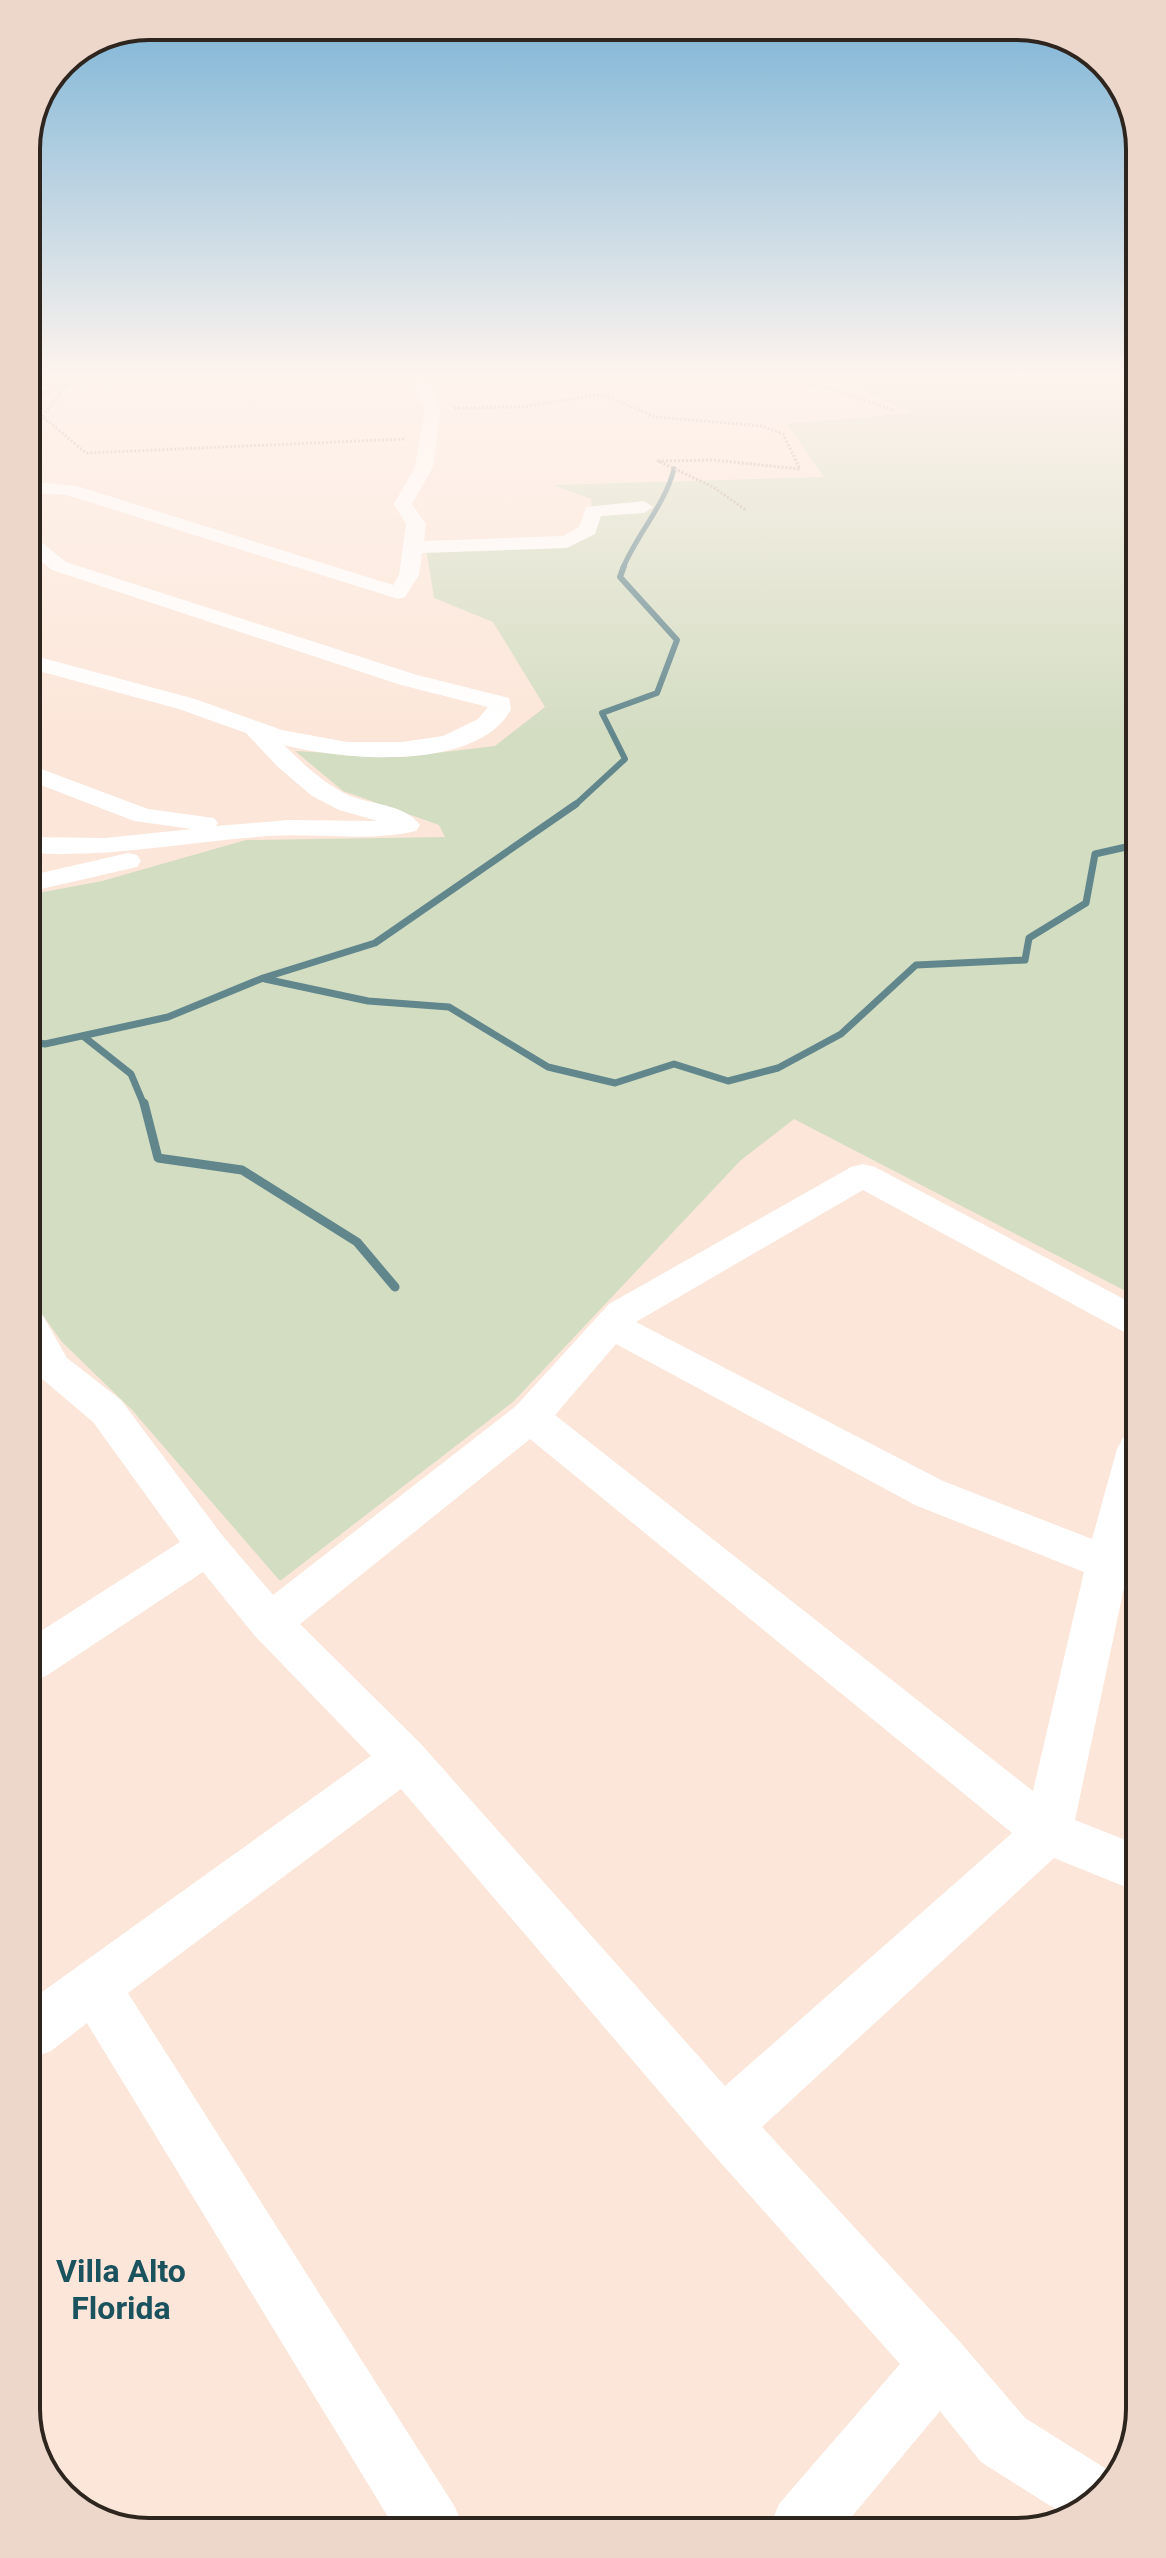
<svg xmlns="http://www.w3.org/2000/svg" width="1166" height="2558" font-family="Roboto,sans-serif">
  <rect width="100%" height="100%" fill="#fce6d9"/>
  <path fill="#d3ddc2" d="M801,379H1134L1137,1297L794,1119L740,1161L513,1402L280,1581L132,1410L62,1342L29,1296L28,895L102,881L246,840L445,837L439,825L343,791L295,751L402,757L495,746L545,707L493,622L434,598L426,548L561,542L593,524L591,499L553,485L824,477L787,424L914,413L859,388Z"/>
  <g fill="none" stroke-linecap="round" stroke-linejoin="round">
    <path stroke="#61878d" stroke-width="5" d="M623,568C637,534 665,505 674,469"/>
    <path stroke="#61878d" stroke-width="6" d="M27,570L36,569
      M574,806L625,759L602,713L657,693L677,640L620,577L624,566"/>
    <path stroke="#61878d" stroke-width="7" d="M265,979L368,1001L449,1007L548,1067L615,1083L674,1064L728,1081L778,1068L841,1034L916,965L1025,960L1029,938L1086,903L1095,854L1135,845
      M83,1036L131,1074L144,1105
      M29,1041L45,1044L168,1017L263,978L375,943L576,804"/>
    <path stroke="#61878d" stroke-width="9" d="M144,1103L158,1158L242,1170L357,1242L395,1287"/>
    <path stroke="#bba99e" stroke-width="3" stroke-dasharray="2 2" stroke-linecap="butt" d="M635,379H762
      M779,379L837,390L895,411
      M27,385L226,379
      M27,398L69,384L42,416L86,453L405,439
      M454,408L524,407L600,394L656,417L762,426L783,434L800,469L713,460L658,461L713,487L746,510"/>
    <path fill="#fff" fill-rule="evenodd" d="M410,379H426L441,408L433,467L412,504L426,524L424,541L563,536L579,527L586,507L644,501L653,507L644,513L601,516L595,534L567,548L422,553L419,575L405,597L398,599L67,495L27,493V481L77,486L393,585L399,575L406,524L394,504L415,467L425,408Z
      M27,534L34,536L66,562L417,675L509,698L511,709C478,773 341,760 284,745C302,763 321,781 344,793C366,805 405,803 420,825L416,831C369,842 317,833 268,836C187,842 110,858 28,853V837L105,838L192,829L134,821L28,780V764L148,809L214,818L218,823L216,826L289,820L378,821L339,810L312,796L278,767L246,733L179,709L28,668V654L195,699L282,730L347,742H402L443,736L478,719L488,707L401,685L52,570L27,550Z
      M128,853L137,855L141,861L137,867L28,892V876Z
      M863,1164L875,1167L1137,1306V1336L1124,1332L863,1190L636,1322L943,1481L1092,1539L1117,1449L1123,1438L1137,1434V1526L1075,1820L1138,1845V1892L1054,1858L762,2127L961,2343L1025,2418L1116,2475L1118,2479L1068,2517L981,2462L940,2411L843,2527H770L779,2504L900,2364L704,2144L401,1789L128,1993L455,2507L464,2529L396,2530L87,2023L51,2051L32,2058L31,2000L371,1756L255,1636L203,1572L46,1676L31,1681L30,1638L180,1542L93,1422L41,1378L30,1358L29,1313L43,1316L67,1358L121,1400L222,1535L273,1595L516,1406L609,1304L851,1167ZM616,1344L915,1505L1084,1572L1033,1791L555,1415ZM530,1439L1012,1833L725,2086L421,1744L300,1624Z"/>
  </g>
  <linearGradient id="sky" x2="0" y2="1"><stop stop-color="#7ab3d6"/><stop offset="0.51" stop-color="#fef4ee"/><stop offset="1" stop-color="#fef4ee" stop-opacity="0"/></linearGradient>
  <rect width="1166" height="737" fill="url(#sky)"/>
  <g text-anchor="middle" stroke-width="7" stroke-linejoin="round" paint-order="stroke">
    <g font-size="32" font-weight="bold" fill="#1a525e" stroke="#fce6d9">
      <text x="121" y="2282">Villa Alto<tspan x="121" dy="37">Florida</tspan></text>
    </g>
  </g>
  <path d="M0 0H1166V2558H0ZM149 40H1017A109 109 0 0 1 1126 149V2409A109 109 0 0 1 1017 2518H149A109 109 0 0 1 40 2409V149A109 109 0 0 1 149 40Z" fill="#ecd7ca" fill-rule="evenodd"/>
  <path fill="none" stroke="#2f251f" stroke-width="4" d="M149 40H1017A109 109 0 0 1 1126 149V2409A109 109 0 0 1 1017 2518H149A109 109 0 0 1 40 2409V149A109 109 0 0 1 149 40Z"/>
</svg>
